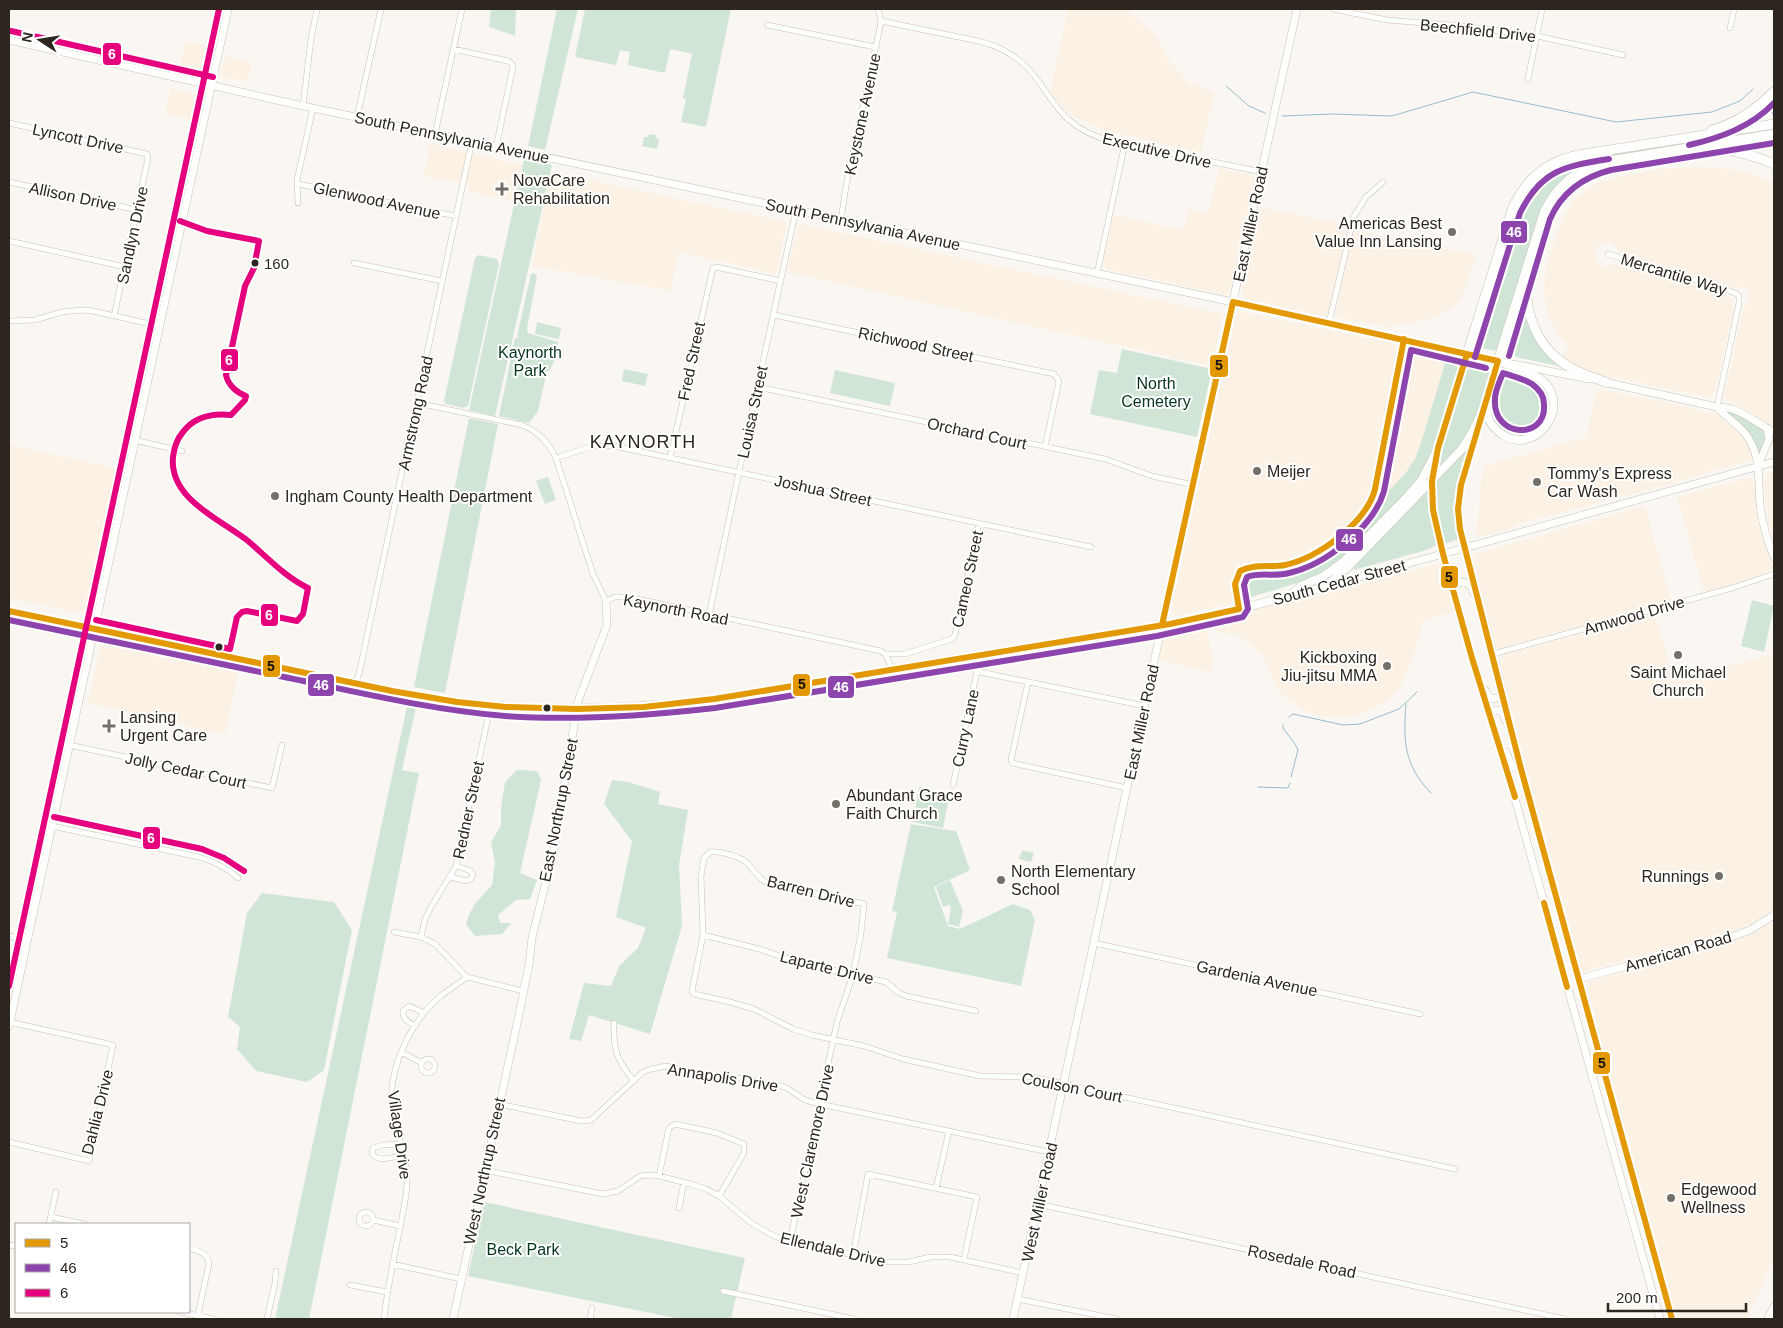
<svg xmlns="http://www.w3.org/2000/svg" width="1783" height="1328" font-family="Arial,sans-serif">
  <rect width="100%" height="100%" fill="#faf7f2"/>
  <path fill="#fbf1e4" d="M1068,9H1126L1156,37L1169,60L1189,83L1214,93L1201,153L1103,130L1071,115L1061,105L1050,93Z
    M186,41L211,46L205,76L178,71Z
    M225,56L252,62L247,82L220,77Z
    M171,89L201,95L195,121L165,114Z
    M430,144L522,165L514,201L469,192L470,185L424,176Z
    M1692,167L1724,168L1740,171L1755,174L1774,183V429L1756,416L1728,401L1724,397L1744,306L1751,295L1747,288L1732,287L1621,254L1615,246L1610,242L1600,244L1595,251V259L1602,266H1609L1618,263L1724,294L1731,298L1734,307L1715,392L1710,398L1598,374L1570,363L1561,357L1569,345L1558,335L1547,314L1544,292L1546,266L1560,225L1565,213L1577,197L1598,183L1622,176L1658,169Z
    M1219,168L1251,175L1255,180L1229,294L1225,295L1129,274L1108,270L1104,267L1103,262L1113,215L1184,230L1188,210L1208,214Z
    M551,172L787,222L776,274L679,252L670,291L532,266Z
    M1259,207L1348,225L1329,311L1327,315L1323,316L1248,300L1243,295L1241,287Z
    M799,224L1223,314L1211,366L787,272Z
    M1354,230L1476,255L1461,298L1452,307L1433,318L1388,327L1337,318L1336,312Z
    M1238,311L1386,342L1447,357L1454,360L1458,366L1455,381L1433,451L1417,482L1282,588L1225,605L1176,616L1173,613L1172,605L1236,315Z
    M1597,389L1658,401L1716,414L1736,428L1747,441L1751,449L1752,458L1747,462L1740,463L1654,488L1517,524L1515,527L1487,535L1477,536L1481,479L1484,466L1586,437Z
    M9,445L121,469L90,615L9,598Z
    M1774,471V542L1768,519L1764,483L1767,475Z
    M1747,478H1750L1754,481L1758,523L1773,569L1753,578L1704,592L1677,497Z
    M1645,506L1671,601L1498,649L1495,648L1471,557L1472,555Z
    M1438,564L1444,566L1456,611L1424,620L1412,661L1401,686L1386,701L1365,713L1353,717L1333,718L1320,716L1305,711L1287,699L1276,687L1263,655L1236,633L1222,634L1213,627L1206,628L1213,658H1214L1211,672L1159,660L1164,636L1169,631L1366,583Z
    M1655,613L1674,681L1774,654V909L1752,923L1727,933L1582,972L1579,969L1521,758L1498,660L1503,655Z
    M104,642L239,668L225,735L88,703L101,643Z
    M1774,921V1258L1747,1319H1675L1604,1058L1601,1039L1587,986L1590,981L1733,942L1755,932Z"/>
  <path fill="#d0e5d5" d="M491,9H516L515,36L489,27Z
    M557,9H578L545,150L528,146Z
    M585,9H731L706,127L681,122L686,99L683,98L692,54L670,49L665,73L628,65L630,52L620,50L616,65L575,57Z
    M649,134L656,135L655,138L659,139L657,149L642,146L644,137H648Z
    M1658,146L1662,148C1615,157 1580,155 1549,196L1497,351L1475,347L1474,344L1514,214L1527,189L1547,171L1567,161Z
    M524,159L552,165L495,416L469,410Z
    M479,255L497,259L499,264L468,406L463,408L446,404L444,401L475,258Z
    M534,273L537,276L527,328L528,333L558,342L557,356L549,371H547L538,411L529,423L499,416L515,338H519L517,336L531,274Z
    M1523,295L1525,309L1563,367L1520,358L1505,353Z
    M537,322L561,328L559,339L535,334Z
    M1122,349L1212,369L1197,437L1090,414L1099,370L1117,373Z
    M1447,357L1454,360L1458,370L1433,451L1424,470L1411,488L1337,563C1311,581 1281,588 1251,597L1244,596L1239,589L1240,579L1245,573L1251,570L1286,568L1322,554L1341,540L1406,473L1415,459L1421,443Z
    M1468,362L1491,366L1488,380L1472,427L1462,444L1438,468C1436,454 1462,381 1468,362Z
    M624,369L648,374L645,386L622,381Z
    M835,370L895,383L890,406L830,393Z
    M1508,370C1519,372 1532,375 1540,383C1566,407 1538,447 1506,432C1496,427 1491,418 1490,408C1490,397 1493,379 1501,372Z
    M1724,410C1734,413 1767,425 1767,438C1767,443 1762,452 1760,457Z
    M469,418L498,424L445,693L414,687Z
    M1469,445L1458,485L1459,539L1444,544C1436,526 1435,503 1435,483Z
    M548,477L556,500L545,504L536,481Z
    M1428,490L1430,519L1436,541L1435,546L1423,551L1354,570L1353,566Z
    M1752,600L1774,606L1764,652L1741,646Z
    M408,702L417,703L402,770L419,773L309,1319H275Z
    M517,770L537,771L541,780L520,873L537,880L530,899L516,900L498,915L500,923H511L502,934L475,936L466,924L469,915L474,905L492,885L495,862L491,842L501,826V808L505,782Z
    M612,780L628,782L660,792L658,804L688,810L679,865L682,926L650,1034L589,1015L581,1041L569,1039L584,983L611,986L619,966L638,948L646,928L616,917L632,841L604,804Z
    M919,787L950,793L943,828L913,822Z
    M911,824L956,831L970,870L934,887L948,926L960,929L1013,904L1030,910L1035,920L1021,986L887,958L897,912L892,911Z
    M1022,850L1034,853L1031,862L1019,859Z
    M950,880L963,911L959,927L948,924L951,908L949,905L943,907L936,887Z
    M262,893L334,902L352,930L324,1070L307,1082L256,1071L237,1049L240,1027L228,1017L247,913Z
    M484,1202L745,1258L731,1319H680L468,1276Z"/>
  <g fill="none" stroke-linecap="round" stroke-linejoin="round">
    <path stroke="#95bcd0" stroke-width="1" d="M1156,9H1157
      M1226,86L1249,106L1265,113
      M1771,110L1774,116
      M1282,116L1332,114L1392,116L1473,92L1616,122L1712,112L1740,101L1753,89
      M1406,704C1403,742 1404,765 1431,793
      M1289,717L1293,714L1343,725L1360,724L1399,709L1417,692
      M1283,725V728L1295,744L1298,750L1291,777
      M1258,787L1288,788L1290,783"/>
    <g stroke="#c5c1ba" stroke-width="6">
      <path id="street" d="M219,9L228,11
        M1333,9L1387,20L1462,26L1537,36L1623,55
        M881,21L978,41C1001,46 1022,59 1036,78C1047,92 1055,108 1069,120C1080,130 1096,137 1111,141L1262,172
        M767,25L875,47
        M1730,28L1734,9
        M453,49L508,61L512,64L513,67L496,147
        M1528,79L1542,9
        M303,106L311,39L317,9
        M357,117L381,9
        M9,123L147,154L148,158L114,316
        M435,134L462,9
        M9,182L137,210
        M298,184L456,216
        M298,203L297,180L313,108
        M841,219L846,186L880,27L881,21L878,9
        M9,241L125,267
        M1608,254L1725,289L1735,293L1739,296V303L1717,407
        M354,263L442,281
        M1097,274L1125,143
        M774,315L1054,374L1059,381L1045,447
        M9,321L35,320L62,312L81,310L93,311L159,326
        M1329,323L1354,216L1366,197L1383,182
        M758,387L1105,459L1152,476L1194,485
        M417,403L522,425C539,432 548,442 556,458L593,574L606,601L615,597H628L881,651L885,654L893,670
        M134,440L182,451
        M556,458L593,446H614L1091,547
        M670,458L713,268L716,267L781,281
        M709,615L737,481L796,210
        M885,654H905L952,639L955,635L979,523
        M1493,654L1732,588L1774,574
        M959,659L980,672L1145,706
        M1028,682L1011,760L1012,763L1127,788
        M355,683L359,674L472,141
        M69,745L272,788L282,745
        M953,785L977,671
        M52,826L199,857C214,862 226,867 238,878
        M451,877L466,881L471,879L473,875L471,871L456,866
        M394,932L421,937L435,944L467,977L523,991
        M703,935L759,949L801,963L886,982L899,993L906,996L976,1011
        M9,936L28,940
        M421,937L425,919L431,907L456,866L489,713L488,705
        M1094,943L1420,1014
        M9,1022L113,1045L89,1161L9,1142
        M614,1023C613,1049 617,1061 634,1081
        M415,1026C409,1022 402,1019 403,1011L409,1006L424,1013
        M401,1052L422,1063
        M421 1066a7 7 0 1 1 14 0a7 7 0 1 1-14 0Z
        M499,1104L581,1121L591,1120L643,1072L651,1069L666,1066L712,1076L747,1079L785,1087L805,1100L820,1104L1049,1152
        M401,1144L383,1145L373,1148L372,1154C379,1163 393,1157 403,1155
        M484,1170L603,1194L618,1191L640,1176L648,1175L659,1176L690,1184L706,1189L719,1196L751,1223L774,1236L790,1241L885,1262H909L930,1257H950L1023,1273
        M659,1176L669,1128L675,1124L717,1133L744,1144V1153L719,1196
        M936,1188L949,1131
        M1038,1204L1565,1319
        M679,1208L684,1182
        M359 1219a7 7 0 1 1 14 0a7 7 0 1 1-14 0Z
        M51,1217L84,1224
        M373,1220L400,1226
        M49,1224L56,1192
        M790,1241L832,1045L837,1022L853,975L861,933L864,904L770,884C759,880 755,871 747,863C739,856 721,851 710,852L704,858L701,876L703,935L692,991L694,994L730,1002L754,1009L793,1029L812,1035L864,1046L903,1059L980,1076L1032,1077L1455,1169
        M9,1245L16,1246
        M189,1248C199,1251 208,1253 209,1264L197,1319
        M853,1255L868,1174L977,1197L964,1259
        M392,1264L461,1279
        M350,1285L387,1292
        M723,1291L854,1319
        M1018,1299L1116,1319
        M180,1312L214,1319
        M267,1319L275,1283L276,1271
        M384,1319C387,1290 393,1262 399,1233C402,1217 406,1201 407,1184C408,1157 395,1132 392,1106C388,1067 412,1019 442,995C450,989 459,983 467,977
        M590,1319L592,1308"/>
    </g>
    <g stroke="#c5c1ba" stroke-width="8">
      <path id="secondary" d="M9,40L303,106L1233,302L1503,362
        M1513,364L1589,379
        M1604,382L1717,407C1739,406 1755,423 1774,432
        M1717,407C1727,419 1741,425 1749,439C1761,459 1758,482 1760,504C1762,522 1767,540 1774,557
        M1479,423C1470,458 1453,492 1460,529L1493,654L1521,769L1672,1319
        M1437,454L1432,481V495L1436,526L1443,554L1472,658L1505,763L1660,1319
        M1758,466L1769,439L1767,428
        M1327,586L1774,462
        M1453,588L1460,582C1468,582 1471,585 1473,592
        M1485,690L1487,694L1493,699L1499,697L1503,692
        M1490,717L1495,710H1498L1504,714L1505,720
        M1506,752C1510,760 1510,769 1521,769
        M1579,979L1729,938L1750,930L1774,915
        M9,1026L228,9
        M453,1319L517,1024L529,965L532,938L554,849L578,701L607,625L606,601
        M1013,1319L1154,662L1297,9"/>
    </g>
    <g stroke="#c5c1ba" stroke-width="9">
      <path id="primary" d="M1291,595L1301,586L1324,576L1343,562L1407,497L1421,481L1438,448L1467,354
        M9,611C94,629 179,647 264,664C328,678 392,694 457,702C543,712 628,710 714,699L1156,627L1239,609L1325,587L1349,566L1461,450C1480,425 1489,392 1498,361C1512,367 1532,371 1544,382C1571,409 1535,455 1503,435C1496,430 1490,424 1488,417C1486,411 1487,403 1486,397"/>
    </g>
    <g stroke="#c5c1ba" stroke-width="10">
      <path id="highway" d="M1712,130C1736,123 1757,109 1774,91
        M1708,149C1732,149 1753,155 1774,164
        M1526,279C1525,314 1537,348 1568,366C1580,374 1595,378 1608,383
        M1467,354L1512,210C1524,180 1546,162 1578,155L1774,124
        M1498,361L1544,213C1557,185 1579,168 1609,161L1774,134
        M1769,1319L1774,1308"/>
    </g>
    <use href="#street" stroke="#fefefd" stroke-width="5"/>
    <use href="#secondary" stroke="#fefefd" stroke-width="7"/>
    <use href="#primary" stroke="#fefefd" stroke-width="8"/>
    <use href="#highway" stroke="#fefefd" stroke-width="9"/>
    <g stroke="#fff" stroke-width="10">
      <path id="bus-1" d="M1467,354L1438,448L1432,481L1433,510L1443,554L1472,658L1515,797
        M9,611L392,691L457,702L506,707L577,709L644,707L714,699L1170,624L1239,609L1235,584L1240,571C1255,563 1270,568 1285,565C1318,558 1367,522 1375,489L1404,339
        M1162,625L1233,302L1498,361L1461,485L1458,509L1460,529L1521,769L1672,1319
        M1544,903L1567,987"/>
    </g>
    <g stroke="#fff" stroke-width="10">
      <path id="bus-2" d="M1689,145C1720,138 1751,127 1774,103
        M1509,356L1550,219C1562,192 1583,177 1611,170L1774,143
        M1475,357L1520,213C1541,170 1565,166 1609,159
        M1503,373C1513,376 1524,379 1532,384C1539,389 1544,396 1544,404C1547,441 1492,438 1495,399C1495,390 1500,381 1503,373Z
        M9,620C102,639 196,659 289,678C361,693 432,710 505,716C575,721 645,716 715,708L1157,636L1243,617L1248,609L1244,585L1247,577C1260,572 1275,577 1289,573C1325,565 1374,527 1384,491L1411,350L1486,368"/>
    </g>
    <g stroke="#fff" stroke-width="10">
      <path id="bus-3" d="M11,31L213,77
        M96,620L230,649L237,617L242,612L247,611L297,621L303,614L308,588C285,577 267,557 248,541C220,519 169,499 173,457C174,448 177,439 183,432C195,416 212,413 231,415L245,400L246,396C237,393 228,385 226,375L245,286L254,268L259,241L207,231L180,221
        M54,817L202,849L224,858L244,871
        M9,986L219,9"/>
    </g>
    <use href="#bus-1" stroke="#e39903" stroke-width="6"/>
    <use href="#bus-2" stroke="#8e44ad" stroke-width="6"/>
    <use href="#bus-3" stroke="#e5007d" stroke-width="6"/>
  </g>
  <g fill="#746f68" stroke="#fff" stroke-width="2">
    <path d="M499.5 181.5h5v5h5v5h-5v5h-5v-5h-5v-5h5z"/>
    <circle cx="1452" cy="232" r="5"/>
    <circle cx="1257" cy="471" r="5"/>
    <circle cx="1537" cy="482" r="5"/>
    <circle cx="275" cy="496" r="5"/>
    <circle cx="1678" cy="655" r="5"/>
    <circle cx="1387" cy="666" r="5"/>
    <path d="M106.5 718.5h5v5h5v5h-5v5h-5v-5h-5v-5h5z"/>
    <circle cx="836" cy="804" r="5"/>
    <circle cx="1719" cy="876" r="5"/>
    <circle cx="1001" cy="880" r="5"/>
    <circle cx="1671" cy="1198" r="5"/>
  </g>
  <g fill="#2c261e" stroke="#fff" stroke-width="2">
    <circle cx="255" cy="263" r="4.5"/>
    <circle cx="219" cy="647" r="4.5"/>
    <circle cx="547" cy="708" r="4.5"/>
  </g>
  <g text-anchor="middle" stroke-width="4" stroke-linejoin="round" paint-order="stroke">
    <g font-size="15" fill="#2c261e" stroke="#fff" text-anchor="start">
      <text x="264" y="269">160</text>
    </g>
    <g font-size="16" fill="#2c261e" stroke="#fff">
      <text transform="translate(1478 30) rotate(6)" y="6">Beechfield Drive</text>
      <text transform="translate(862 114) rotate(-78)" y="6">Keystone Avenue</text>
      <text transform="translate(452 137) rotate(12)" y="6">South Pennsylvania Avenue</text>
      <text transform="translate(78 138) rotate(12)" y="6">Lyncott Drive</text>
      <text transform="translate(1157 150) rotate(13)" y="6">Executive Drive</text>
      <text transform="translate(73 196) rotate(12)" y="6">Allison Drive</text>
      <text transform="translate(377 200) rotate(12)" y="6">Glenwood Avenue</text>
      <text transform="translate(863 224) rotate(12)" y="6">South Pennsylvania Avenue</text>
      <text transform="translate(1250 224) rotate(-78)" y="6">East Miller Road</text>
      <text transform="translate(132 235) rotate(-78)" y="6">Sandlyn Drive</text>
      <text transform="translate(1674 274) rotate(17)" y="6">Mercantile Way</text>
      <text transform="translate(916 344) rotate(12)" y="6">Richwood Street</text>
      <text transform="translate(691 361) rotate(-78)" y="6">Fred Street</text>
      <text transform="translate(752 412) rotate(-78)" y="6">Louisa Street</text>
      <text transform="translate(415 413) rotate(-78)" y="6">Armstrong Road</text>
      <text transform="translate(977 433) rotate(12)" y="6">Orchard Court</text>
      <text transform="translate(823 490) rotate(12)" y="6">Joshua Street</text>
      <text transform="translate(967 579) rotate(-78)" y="6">Cameo Street</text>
      <text transform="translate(1339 582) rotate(-15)" y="6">South Cedar Street</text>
      <text transform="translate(676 609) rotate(11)" y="6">Kaynorth Road</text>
      <text transform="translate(1634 615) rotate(-16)" y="6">Amwood Drive</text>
      <text transform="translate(1141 722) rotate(-78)" y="6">East Miller Road</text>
      <text transform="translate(965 728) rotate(-78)" y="6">Curry Lane</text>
      <text transform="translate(186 770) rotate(12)" y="6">Jolly Cedar Court</text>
      <text transform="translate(468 810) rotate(-78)" y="6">Redner Street</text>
      <text transform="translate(558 810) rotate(-79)" y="6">East Northrup Street</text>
      <text transform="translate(811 891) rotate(14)" y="6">Barren Drive</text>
      <text transform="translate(1678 951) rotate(-16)" y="6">American Road</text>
      <text transform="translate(827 967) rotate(14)" y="6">Laparte Drive</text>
      <text transform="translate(1257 978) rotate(12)" y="6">Gardenia Avenue</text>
      <text transform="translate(723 1077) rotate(9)" y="6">Annapolis Drive</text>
      <text transform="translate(1072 1087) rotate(11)" y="6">Coulson Court</text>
      <text transform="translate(97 1112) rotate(-76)" y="6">Dahlia Drive</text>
      <text transform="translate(400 1135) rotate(82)" y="6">Village Drive</text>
      <text transform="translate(812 1141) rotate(-78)" y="6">West Claremore Drive</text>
      <text transform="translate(484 1171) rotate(-78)" y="6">West Northrup Street</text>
      <text transform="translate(1039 1202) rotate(-78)" y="6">West Miller Road</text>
      <text transform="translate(833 1249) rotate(13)" y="6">Ellendale Drive</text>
      <text transform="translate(1302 1261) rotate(12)" y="6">Rosedale Road</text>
    </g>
    <g font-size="16" fill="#2c261e" stroke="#fff" text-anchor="start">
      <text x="513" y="186">NovaCare<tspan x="513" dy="18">Rehabilitation</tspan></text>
      <text x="1442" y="229" text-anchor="end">Americas Best<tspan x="1442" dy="18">Value Inn Lansing</tspan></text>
      <text x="1267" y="477">Meijer</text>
      <text x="1547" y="479">Tommy's Express<tspan x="1547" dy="18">Car Wash</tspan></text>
      <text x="285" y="502">Ingham County Health Department</text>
      <text x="1377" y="663" text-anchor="end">Kickboxing<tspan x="1377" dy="18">Jiu-jitsu MMA</tspan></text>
      <text x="1678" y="678" text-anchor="middle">Saint Michael<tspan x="1678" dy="18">Church</tspan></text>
      <text x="120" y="723">Lansing<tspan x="120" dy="18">Urgent Care</tspan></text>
      <text x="846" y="801">Abundant Grace<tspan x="846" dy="18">Faith Church</tspan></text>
      <text x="1011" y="877">North Elementary<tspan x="1011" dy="18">School</tspan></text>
      <text x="1709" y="882" text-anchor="end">Runnings</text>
      <text x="1681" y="1195">Edgewood<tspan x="1681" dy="18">Wellness</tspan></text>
    </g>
    <g font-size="16" fill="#05341e" stroke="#fff">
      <text x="530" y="358">Kaynorth<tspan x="530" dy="18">Park</tspan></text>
      <text x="1156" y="389">North<tspan x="1156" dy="18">Cemetery</tspan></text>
      <text x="523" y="1255">Beck Park</text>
    </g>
    <g font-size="18" letter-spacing="1" fill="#2c261e" stroke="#fff">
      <text x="643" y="448">KAYNORTH</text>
    </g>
  </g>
  <g stroke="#fff" stroke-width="2">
    <rect x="102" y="42" width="20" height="24" rx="5" fill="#e5007d"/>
    <rect x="1500" y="220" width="28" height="24" rx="5" fill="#8e44ad"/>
    <rect x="220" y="348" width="19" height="24" rx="5" fill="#e5007d"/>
    <rect x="1209" y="354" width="20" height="24" rx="5" fill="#e39903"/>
    <rect x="1335" y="528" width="29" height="24" rx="5" fill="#8e44ad"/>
    <rect x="1440" y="565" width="19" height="24" rx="5" fill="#e39903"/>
    <rect x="260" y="603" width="19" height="24" rx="5" fill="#e5007d"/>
    <rect x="262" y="654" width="19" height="24" rx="5" fill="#e39903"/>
    <rect x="792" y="673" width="19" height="24" rx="5" fill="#e39903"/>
    <rect x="307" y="673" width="28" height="24" rx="5" fill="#8e44ad"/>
    <rect x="827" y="675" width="28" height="24" rx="5" fill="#8e44ad"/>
    <rect x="142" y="826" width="19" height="24" rx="5" fill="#e5007d"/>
    <rect x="1592" y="1051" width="19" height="24" rx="5" fill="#e39903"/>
  </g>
  <g font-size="14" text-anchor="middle" font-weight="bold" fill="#fff">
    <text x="112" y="59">6</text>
    <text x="1514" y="237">46</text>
    <text x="229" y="365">6</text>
    <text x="1349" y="544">46</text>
    <text x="269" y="620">6</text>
    <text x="321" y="690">46</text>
    <text x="841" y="692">46</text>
    <text x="151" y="843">6</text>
  </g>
  <g font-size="14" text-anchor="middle" font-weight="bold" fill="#111">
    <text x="1219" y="370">5</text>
    <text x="1449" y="582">5</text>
    <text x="271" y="671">5</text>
    <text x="802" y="689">5</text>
    <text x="1602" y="1068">5</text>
  </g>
  <rect width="1783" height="1328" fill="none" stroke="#2c261e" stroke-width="20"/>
  <rect x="15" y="1223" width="175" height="90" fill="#ffffff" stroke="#aba8a5"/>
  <rect x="25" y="1239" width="25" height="8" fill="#e39903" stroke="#aba8a5"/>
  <text x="60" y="1248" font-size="15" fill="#2c261e">5</text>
  <rect x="25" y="1264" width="25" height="8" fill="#8e44ad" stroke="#aba8a5"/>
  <text x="60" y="1273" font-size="15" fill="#2c261e">46</text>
  <rect x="25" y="1289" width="25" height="8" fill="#e5007d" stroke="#aba8a5"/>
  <text x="60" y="1298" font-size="15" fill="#2c261e">6</text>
  <g transform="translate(40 40) rotate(282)" stroke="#ffffff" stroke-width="4" paint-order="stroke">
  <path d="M0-4L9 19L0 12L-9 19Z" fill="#2c261e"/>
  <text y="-8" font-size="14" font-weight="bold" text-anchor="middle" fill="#2c261e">N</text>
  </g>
  <path d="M1608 1303v8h138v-8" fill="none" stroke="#2c261e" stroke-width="2.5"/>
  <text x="1616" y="1303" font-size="15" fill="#2c261e" stroke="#ffffff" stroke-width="4" paint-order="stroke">200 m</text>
</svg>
